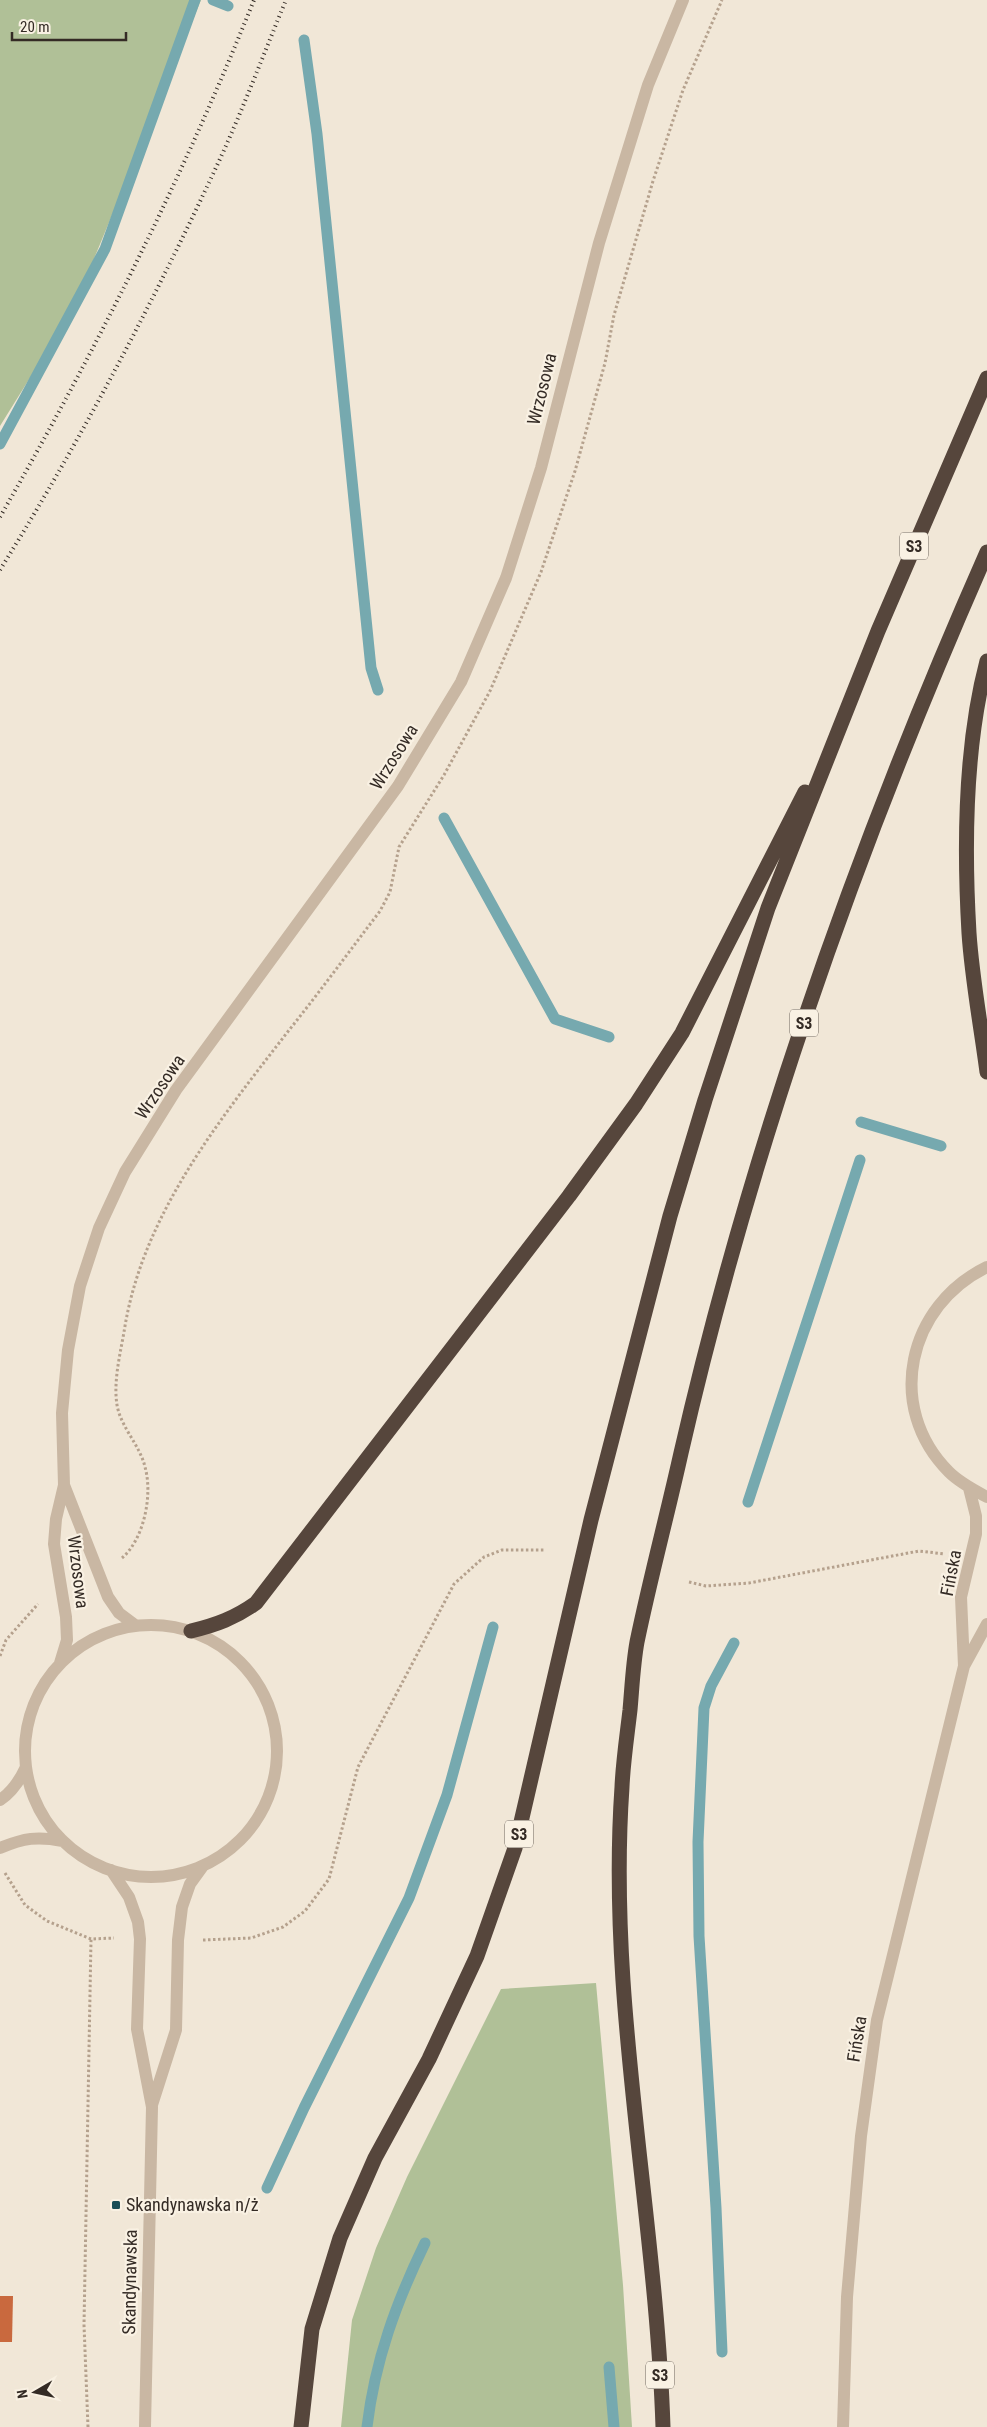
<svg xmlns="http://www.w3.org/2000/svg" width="987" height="2427" font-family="'Roboto Condensed',sans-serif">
  <rect width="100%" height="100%" fill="#f1e7d7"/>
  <path fill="#b0c097" d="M0,0H201L74,307L0,426Z
    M596,1983L623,2285L632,2427H341L352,2320L376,2248L407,2177L501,1989Z"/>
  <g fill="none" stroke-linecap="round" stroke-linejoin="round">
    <path stroke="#76a9af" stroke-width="11" d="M213,0L228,6
      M304,40L317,134L371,668L378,690
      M0,444L105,249L195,0
      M444,818L555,1019L609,1037
      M861,1122L941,1146
      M748,1502L860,1160
      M267,2188L304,2108L409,1898L447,1795L493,1627
      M722,2352L716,2208L699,1936L698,1842L704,1708L711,1686L734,1643
      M609,2367L614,2427
      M367,2427C375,2360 396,2303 425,2243"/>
  </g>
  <path fill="#c9693e" d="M0,2296H13L12,2342H0Z"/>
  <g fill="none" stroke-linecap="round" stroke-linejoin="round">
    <path stroke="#b5a18d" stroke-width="3" stroke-dasharray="2.5 2.5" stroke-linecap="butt" d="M122,1558C144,1539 153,1495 145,1467C140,1445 121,1428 117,1405C113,1380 121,1351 125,1326C144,1214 218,1122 286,1034C318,994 349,952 380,911L390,892L399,847L444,775L490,691L541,572L575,471L605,363L614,315L653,181L683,90L722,0
      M689,1582L706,1586L749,1583L919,1551L945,1554
      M0,1656L6,1640L38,1604
      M5,1873L25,1905L47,1921L91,1939L114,1938
      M203,1940L251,1938L283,1927L305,1911L329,1879L358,1767L454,1584L484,1557L502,1550H544
      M88,2427L84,2325L91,1939"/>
    <path stroke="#c9b7a3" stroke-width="12" d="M987,1267C908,1305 884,1407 949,1472C960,1483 974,1490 987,1497
      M64,1485L108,1597L119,1613L135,1625
      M25 1751a126 126 0 1 1 252 0a126 126 0 1 1-252 0Z
      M60,1663L67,1640L66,1617L54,1544L56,1519L64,1485L62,1413L68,1350L80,1286L99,1228L125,1172L176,1090L398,786L461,682L506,578L541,468L599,243L648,85L683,0
      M964,1666L961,1597L976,1534V1516L969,1488
      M0,1800C12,1792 20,1780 26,1767
      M0,1848C24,1838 37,1836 63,1841
      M111,1870L129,1897L138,1922L140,1939L137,2029L152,2107L145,2427
      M152,2105L176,2030L178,1940L182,1907L190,1884L203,1866
      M843,2427L847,2297L861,2136L877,2020L964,1666L987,1624"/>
    <path stroke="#56463c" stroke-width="15" d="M987,661C965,744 964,848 969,933C972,979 981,1026 987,1072
      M191,1631C216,1625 235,1618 256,1603L569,1196L636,1104L682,1033L805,792
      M301,2427L312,2329L340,2238L375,2158L429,2059L477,1956L515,1848L591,1520L670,1216L705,1100L768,908L878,631L987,378
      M663,2427C656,2213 607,2002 622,1787C623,1762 627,1736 630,1710C632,1688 633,1664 637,1642C650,1579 667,1516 681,1453C752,1143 859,842 987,552"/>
    <path stroke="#342b25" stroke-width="4" stroke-dasharray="1 4" stroke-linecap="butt" d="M0,517C96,350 182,179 254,0
      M0,570C79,443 149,310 213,174C240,117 262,58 286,0"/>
  </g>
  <rect fill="#1a4e56" stroke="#f9f1e3" stroke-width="2" x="111" y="2200" width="10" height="10" rx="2.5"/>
  <g text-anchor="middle" stroke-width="4.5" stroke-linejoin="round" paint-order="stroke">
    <g fill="#f9f1e3" stroke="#6f665e" stroke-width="1">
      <rect x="900" y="532.5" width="28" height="27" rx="4"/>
      <rect x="790" y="1009.5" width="28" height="27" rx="4"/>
      <rect x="505" y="1820.5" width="28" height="27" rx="4"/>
      <rect x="646" y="2361.5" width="28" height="27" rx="4"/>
    </g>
    <g font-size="16" font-weight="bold" fill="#342b25">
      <text x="914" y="552">S3</text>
      <text x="804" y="1029">S3</text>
      <text x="519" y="1840">S3</text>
      <text x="660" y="2381">S3</text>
    </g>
    <g font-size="18" fill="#342b25" stroke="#f9f1e3">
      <text transform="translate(542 389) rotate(-76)" y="6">Wrzosowa</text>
      <text transform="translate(394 757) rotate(-58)" y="6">Wrzosowa</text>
      <text transform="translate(160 1087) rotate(-56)" y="6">Wrzosowa</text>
      <text transform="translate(78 1572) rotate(83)" y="6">Wrzosowa</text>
      <text transform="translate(951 1573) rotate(-79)" y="6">Fińska</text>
      <text transform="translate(857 2039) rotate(-81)" y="6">Fińska</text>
      <text transform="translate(130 2282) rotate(-89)" y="6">Skandynawska</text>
    </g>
    <g font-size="18" fill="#342b25" stroke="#f9f1e3" text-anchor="start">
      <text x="126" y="2211">Skandynawska n/ż</text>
    </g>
  </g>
  <g transform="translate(35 2392) rotate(261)" stroke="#f9f1e3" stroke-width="4" paint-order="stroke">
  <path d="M0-4L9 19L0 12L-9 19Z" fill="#342b25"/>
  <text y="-8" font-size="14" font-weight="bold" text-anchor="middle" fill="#342b25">N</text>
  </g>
  <path d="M12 32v8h114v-8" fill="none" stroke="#342b25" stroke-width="2.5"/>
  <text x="20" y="32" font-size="15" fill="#342b25" stroke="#f9f1e3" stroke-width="4" paint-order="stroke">20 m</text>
</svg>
